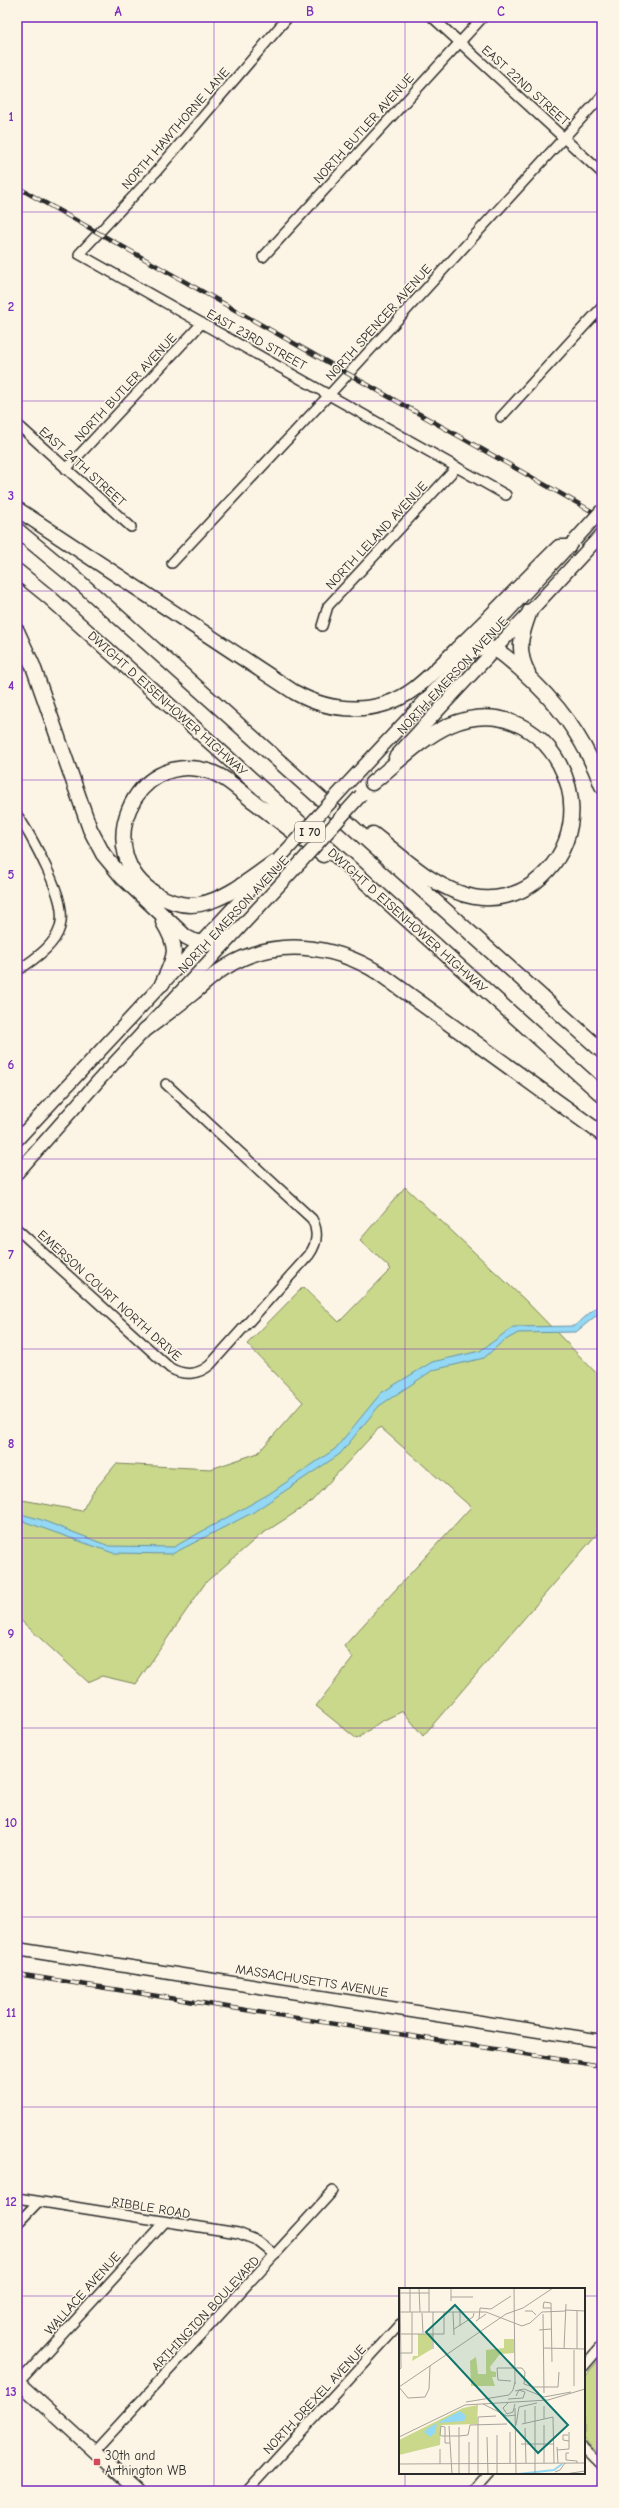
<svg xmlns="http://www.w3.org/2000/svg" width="619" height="2508" font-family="'Comic Neue',sans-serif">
  <rect width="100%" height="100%" fill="#fcf5e5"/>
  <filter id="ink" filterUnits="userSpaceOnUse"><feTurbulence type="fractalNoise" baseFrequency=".025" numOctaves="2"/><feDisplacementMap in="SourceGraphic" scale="8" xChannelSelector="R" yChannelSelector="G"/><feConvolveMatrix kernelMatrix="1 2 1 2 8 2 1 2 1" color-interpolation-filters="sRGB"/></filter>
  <g filter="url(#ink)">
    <path fill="#c9d88b" stroke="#7a825b" d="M405,1187L525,1300L602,1379V1528L423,1736L403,1711L380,1722L357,1739L316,1706L353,1658L344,1646L471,1507L380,1427L310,1503L259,1536L206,1582L136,1684L102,1676L88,1682L17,1617V1499L82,1511L92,1493L116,1464L211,1469L258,1453L303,1402L247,1344L303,1287L339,1322L391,1269L360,1240Z
      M602,2356V2456L584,2439V2377Z"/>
    <path fill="#93d8f4" stroke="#6993a4" d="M602,1302V1311L576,1332L518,1333L502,1342L484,1358L433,1370L379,1406L340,1454L252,1513L172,1554L113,1553L17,1519V1513L39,1519L109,1546L174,1547L269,1494L335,1449L381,1393L432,1362L480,1351L513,1327L575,1326Z"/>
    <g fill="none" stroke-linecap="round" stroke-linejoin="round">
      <g stroke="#2b2b2b" stroke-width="12">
        <path id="minor" d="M288,17L155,173L79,254L506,495
          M432,17L602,173
          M263,257L483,17
          M501,417L602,307
          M17,424L131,527
          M66,469L202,323
          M172,563L329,395L602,96
          M322,626L328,606L457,467
          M17,815C29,832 38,850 47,869C72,922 66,939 17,971
          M17,1229L170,1368C184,1376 198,1375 210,1365L309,1255C317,1244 319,1232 312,1219L166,1084
          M17,2198L238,2233L256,2240L275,2255
          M17,2224L38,2202
          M584,2366L602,2345
          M19,2382L165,2222
          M584,2448L602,2466
          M94,2452L333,2191
          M247,2491L400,2324
          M473,2491L489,2473"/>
      </g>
      <g stroke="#2b2b2b" stroke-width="15">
        <path id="major" d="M395,757L602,534
          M348,783L571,544
          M17,1140L286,851
          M17,1173L107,1071L300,863
          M17,1949L602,2041
          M17,2381L138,2491"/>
      </g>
      <g stroke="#2b2b2b" stroke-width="17">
        <path id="highway" d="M17,509L294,692C331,713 378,716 414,689C431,676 447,659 462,644C495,613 526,579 559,547H568
          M17,530L75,578L602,1051
          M17,571L49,597L602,1095
          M17,631L33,666L90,829L103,854L123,878L186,937L194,941L207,944L230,937
          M472,651L483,647C498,647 508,659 519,668C557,702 584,737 602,786
          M528,673C516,650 521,635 530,611
          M372,783C396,764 421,738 450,725C545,684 619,818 534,883C518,895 494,901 474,897C435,890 403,857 373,834
          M273,863C251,878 227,899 200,904C185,907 169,902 156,894C90,854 133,749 208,771C225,776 239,790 253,801C277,819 300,837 323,855
          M162,984C175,956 180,950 163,922
          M145,1030C161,1018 177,1006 193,993C204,984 214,974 226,967C274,937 333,944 379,973L602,1134"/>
      </g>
      <use href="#minor" stroke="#fcf5e5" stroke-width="9"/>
      <use href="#major" stroke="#fcf5e5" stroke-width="12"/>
      <use href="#highway" stroke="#fcf5e5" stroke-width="14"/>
      <g stroke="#2b2b2b" stroke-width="4.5">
        <path id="rail" d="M17,187L602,517
          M17,1974L602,2066"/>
      </g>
      <use href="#rail" stroke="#fcf5e5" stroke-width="3" stroke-dasharray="9" stroke-linecap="butt"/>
      <g stroke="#2b2b2b" stroke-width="15" stroke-linecap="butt">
        <path id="major-bridge" d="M575,540L602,510
          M286,851L348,783
          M300,863L361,795"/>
      </g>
      <use href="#major-bridge" stroke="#fcf5e5" stroke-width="12"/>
    </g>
  </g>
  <path fill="none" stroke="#7b2cbf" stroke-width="1" stroke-opacity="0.55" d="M214,17V2491M405,17V2289M17,212H602M17,401H602M17,591H602M17,780H602M17,970H602M17,1159H602M17,1349H602M17,1538H602M17,1728H602M17,1917H602M17,2107H602M17,2296H400M584,2296H602M405,2473V2491"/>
  <rect fill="#d1495b" stroke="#fcf5e5" stroke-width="1.5" x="93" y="2458" width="8" height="8" rx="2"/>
  <g text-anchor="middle" stroke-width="3" stroke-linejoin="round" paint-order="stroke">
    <rect fill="#fcf5e5" stroke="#6a6863" stroke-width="1" x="295" y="822" width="30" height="20" rx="3"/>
    <g font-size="12" font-weight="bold" fill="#2b2b2b">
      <text x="310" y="836">I 70</text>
    </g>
    <g font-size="13" fill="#2b2b2b" stroke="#fcf5e5">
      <text transform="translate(526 85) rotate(42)" y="5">EAST 22ND STREET</text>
      <text transform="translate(175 128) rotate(-49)" y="5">NORTH HAWTHORNE LANE</text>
      <text transform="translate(363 128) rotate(-48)" y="5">NORTH BUTLER AVENUE</text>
      <text transform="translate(378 322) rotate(-48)" y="5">NORTH SPENCER AVENUE</text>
      <text transform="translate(257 339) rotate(29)" y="5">EAST 23RD STREET</text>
      <text transform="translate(125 387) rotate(-47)" y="5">NORTH BUTLER AVENUE</text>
      <text transform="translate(83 466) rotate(42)" y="5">EAST 24TH STREET</text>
      <text transform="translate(376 535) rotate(-47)" y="5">NORTH LELAND AVENUE</text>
      <text transform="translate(452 675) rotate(-47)" y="5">NORTH EMERSON AVENUE</text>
      <text transform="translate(168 703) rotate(42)" y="5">DWIGHT D EISENHOWER HIGHWAY</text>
      <text transform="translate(233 914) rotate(-47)" y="5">NORTH EMERSON AVENUE</text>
      <text transform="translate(408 920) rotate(42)" y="5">DWIGHT D EISENHOWER HIGHWAY</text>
      <text transform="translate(110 1295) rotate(42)" y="5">EMERSON COURT NORTH DRIVE</text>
      <text transform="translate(312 1980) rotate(9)" y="5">MASSACHUSETTS AVENUE</text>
      <text transform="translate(151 2207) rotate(9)" y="5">RIBBLE ROAD</text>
      <text transform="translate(82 2293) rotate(-48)" y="5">WALLACE AVENUE</text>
      <text transform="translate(205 2313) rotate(-47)" y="5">ARTHINGTON BOULEVARD</text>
      <text transform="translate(314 2399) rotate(-47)" y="5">NORTH DREXEL AVENUE</text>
    </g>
    <g font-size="13" fill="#2b2b2b" stroke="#fcf5e5" text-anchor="start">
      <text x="105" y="2460">30th and<tspan x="105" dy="15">Arthington WB</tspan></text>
    </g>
  </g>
  <g transform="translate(399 2288)">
    <rect width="186" height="186" fill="#fcf5e5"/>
    <path d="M19,46H34L33,61L13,73L14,68H19ZM105,51H115V65L101,66L91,79L92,83L97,84V89H93L96,98H72L71,73L77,69L79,86H87V62L105,60ZM79,117L78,136L42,137L41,157L0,167V152L64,120Z" fill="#c9d88b"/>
    <path d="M61,123L67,128L65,133L38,135L36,145L31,149L25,144L29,140Z" fill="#93d8f4"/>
    <path fill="none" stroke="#93d8f4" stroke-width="2" d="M119,186L155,182L163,176"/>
    <path fill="none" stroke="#a8a49b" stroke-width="1" d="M11,0V24M20,0L21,24M30,0V24M52,0V13M115,0L116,96M1,5H30M52,9H74M152,20H144L145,14L152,15L153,74M166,22L186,23M61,23V38M126,23H133L137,27M178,23V61M0,24H87L123,38L131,35L143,24L167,23M34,24V61M54,24L55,47M23,25L24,45M144,26L145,105M80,31L81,20L92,21L112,8M77,33L87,26M55,41L74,29L75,25M140,42L152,41M2,46H45V24M144,60L186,61M165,61L167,16M175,62V98M0,65H13V24M0,82L2,80L1,0M112,93L99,92L98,80H123L126,84L125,96L134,99H159L160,84M0,99L9,110L26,109L30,101L31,78M0,99L107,26L124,20L154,0M116,103L125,101L145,109L172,104M109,111L124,110L126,104L120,102L117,108M67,114L110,107L114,102L116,94M109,115L104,120L108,126L114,124L116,116M84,116L108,128L117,127M136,118V185M145,118V131M116,120L117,186M126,122V135M123,136L154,129L155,175M117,137L120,119L138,115M145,137V175M50,138L53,186M60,139V186M126,140L127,175M98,147V186M169,147H164V152L170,153M0,149L66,117L149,112L186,101M88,149L89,186M70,154V186M51,155H46V139L42,138L41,147L43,148H60L69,147L71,137L108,136M122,156H155M158,159L159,175M41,161V176M158,162L170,161V144M170,165H167V172L178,173V175M111,175V144M0,176L186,175M156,184L161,182L166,175M79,186V129L97,128M166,186L186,183"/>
    <path fill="#0f766e" fill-opacity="0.15" stroke="#0f766e" stroke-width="2" d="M56,17L169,137L139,165L27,44Z"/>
    <rect width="186" height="186" fill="none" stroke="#2b2b2b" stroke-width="2"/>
  </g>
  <rect width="619" height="2508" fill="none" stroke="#fcf5e5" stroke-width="44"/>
  <rect x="22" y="22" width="575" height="2464" fill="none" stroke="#7b2cbf" stroke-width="1.5"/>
  <g font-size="13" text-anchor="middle" font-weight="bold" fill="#7b2cbf">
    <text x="118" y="16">A</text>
    <text x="310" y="16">B</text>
    <text x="501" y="16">C</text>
    <text x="11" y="121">1</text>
    <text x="11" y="311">2</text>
    <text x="11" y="500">3</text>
    <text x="11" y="690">4</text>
    <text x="11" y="879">5</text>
    <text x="11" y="1069">6</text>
    <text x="11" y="1259">7</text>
    <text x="11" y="1448">8</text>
    <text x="11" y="1638">9</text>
    <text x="11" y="1827">10</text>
    <text x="11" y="2017">11</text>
    <text x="11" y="2206">12</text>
    <text x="11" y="2396">13</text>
  </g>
</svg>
